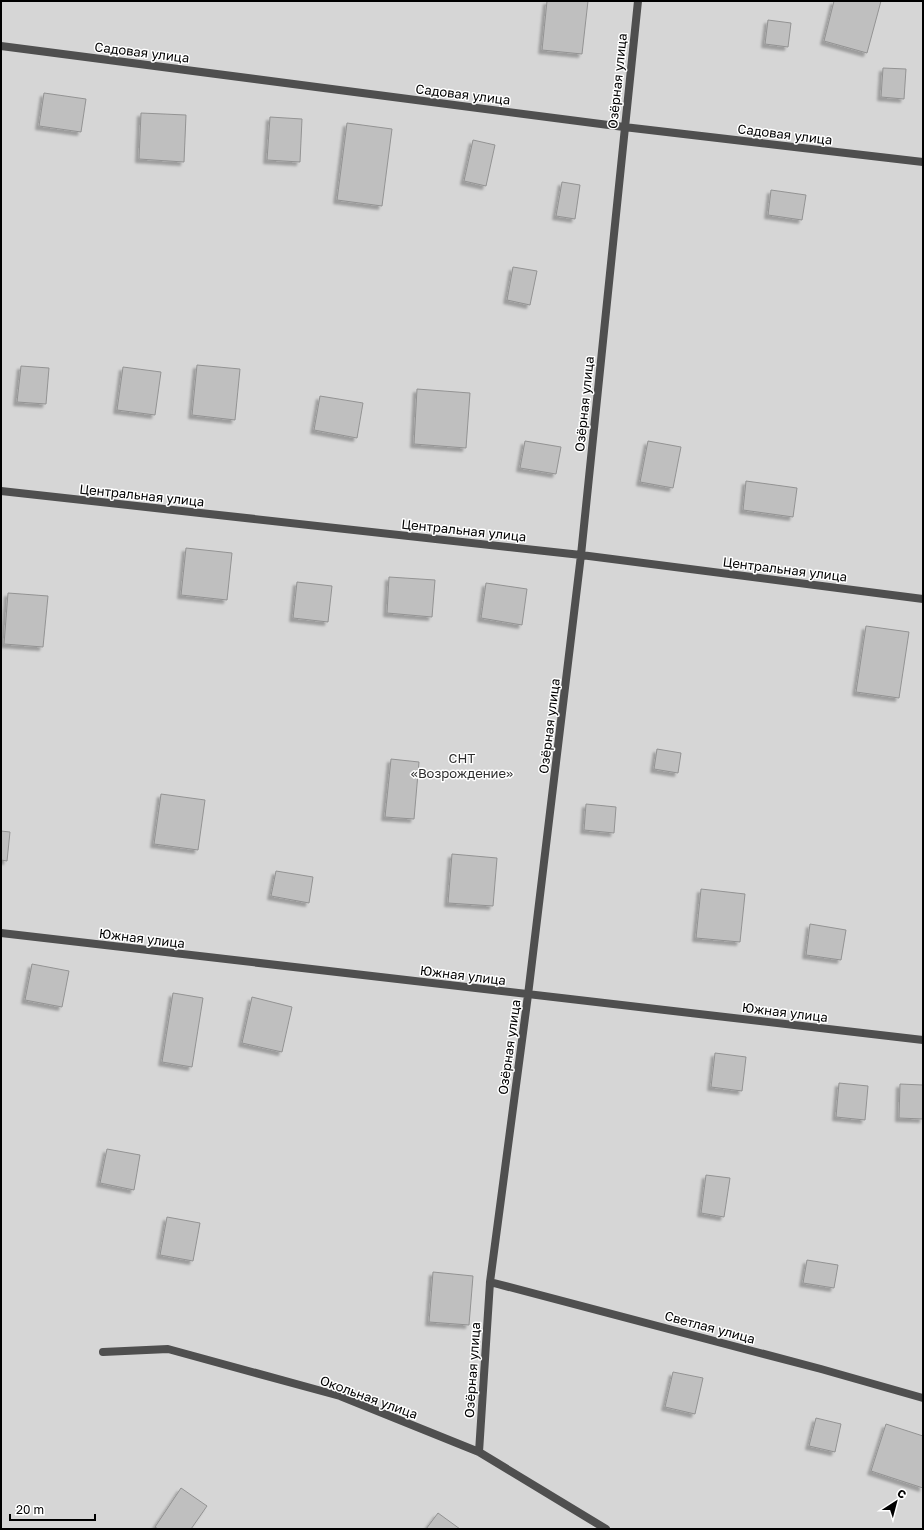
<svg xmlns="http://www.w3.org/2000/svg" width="924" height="1530" font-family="'Golos Text',sans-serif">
  <defs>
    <filter id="shadow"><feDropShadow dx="-3.5" dy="3.5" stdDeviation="1" flood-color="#0004"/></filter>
  </defs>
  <rect width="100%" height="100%" fill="#fff"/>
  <path fill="#d6d6d6" d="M1,1H923V1529H1Z"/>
  <path fill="#bfbfbf" stroke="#939393" filter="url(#shadow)" d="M547,1H588L582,54L542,50Z
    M834,1H881L867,53L824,41Z
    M768,20L791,23L788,47L765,44Z
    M883,68L906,69L904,99L881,97Z
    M44,93L86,99L81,132L39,126Z
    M141,113L186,115L184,162L139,159Z
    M270,117L302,119L300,162L267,160Z
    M347,123L392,129L382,206L337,200Z
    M473,140L495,145L486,186L464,181Z
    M562,182L580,185L575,219L556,216Z
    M771,190L806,195L802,220L768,215Z
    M513,267L537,271L530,305L507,300Z
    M197,365L240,369L235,420L192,415Z
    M21,366L49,368L46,404L17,402Z
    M123,367L161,372L155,415L117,410Z
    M417,389L470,393L466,448L414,444Z
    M320,396L363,403L357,438L314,430Z
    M525,441L561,447L556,474L520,468Z
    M648,441L681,447L673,488L640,482Z
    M746,481L797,488L793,517L743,510Z
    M186,548L232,553L227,600L181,595Z
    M389,577L435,580L432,617L387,613Z
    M297,582L332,586L328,622L293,618Z
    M486,583L527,589L522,625L481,618Z
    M8,593L48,596L43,647L4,644Z
    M866,626L909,632L899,698L856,692Z
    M657,749L681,753L678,773L654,769Z
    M391,759L419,762L414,819L385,817Z
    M161,794L205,800L198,850L154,844Z
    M586,804L616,807L614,833L584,830Z
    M1,831L10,832L7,861L1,860Z
    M452,854L497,858L493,906L448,903Z
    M276,871L313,877L309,903L271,896Z
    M701,889L745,894L740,942L696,938Z
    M810,924L846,930L841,960L806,955Z
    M32,964L69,971L62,1007L25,1000Z
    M173,993L203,998L192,1067L162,1062Z
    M252,997L292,1007L282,1052L242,1043Z
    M715,1053L746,1057L742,1091L711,1087Z
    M839,1083L868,1086L865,1120L836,1117Z
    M900,1084L923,1085V1119L899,1118Z
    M107,1149L140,1155L134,1190L100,1183Z
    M706,1175L730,1178L724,1217L701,1213Z
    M167,1217L200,1223L193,1261L160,1255Z
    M807,1260L838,1265L834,1288L803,1283Z
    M433,1272L473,1276L469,1325L429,1322Z
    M673,1372L703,1378L695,1414L665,1407Z
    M816,1418L841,1424L835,1452L809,1446Z
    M886,1424L923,1436V1488L871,1471Z
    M181,1488L207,1506L191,1529H158L155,1527Z
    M438,1513L460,1529H426Z"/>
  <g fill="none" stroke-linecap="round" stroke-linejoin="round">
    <path stroke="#4f4f4f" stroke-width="8" d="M1,46L624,127L923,162
      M1,491L581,555L923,599
      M1,933L923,1040
      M490,1282L821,1369L923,1398
      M103,1352L168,1349L340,1396L479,1452L606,1529
      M479,1452L490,1282L528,995L581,555L638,1"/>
  </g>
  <g text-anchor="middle" stroke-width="3" stroke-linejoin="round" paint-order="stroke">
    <g font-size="13" fill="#000" stroke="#fff">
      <text transform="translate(142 52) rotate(7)" y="5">Садовая улица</text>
      <text transform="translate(617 81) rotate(-84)" y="5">Озёрная улица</text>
      <text transform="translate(463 94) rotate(7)" y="5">Садовая улица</text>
      <text transform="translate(785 134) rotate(7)" y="5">Садовая улица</text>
      <text transform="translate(584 404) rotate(-84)" y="5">Озёрная улица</text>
      <text transform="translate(142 495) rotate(6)" y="5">Центральная улица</text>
      <text transform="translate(464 530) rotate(6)" y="5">Центральная улица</text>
      <text transform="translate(785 569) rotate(7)" y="5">Центральная улица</text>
      <text transform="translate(549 726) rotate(-83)" y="5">Озёрная улица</text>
      <text transform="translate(142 938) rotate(7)" y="5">Южная улица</text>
      <text transform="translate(463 975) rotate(7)" y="5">Южная улица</text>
      <text transform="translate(785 1012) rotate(7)" y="5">Южная улица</text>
      <text transform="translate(509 1047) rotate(-82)" y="5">Озёрная улица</text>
      <text transform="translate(710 1327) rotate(15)" y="5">Светлая улица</text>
      <text transform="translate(472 1370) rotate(-86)" y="5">Озёрная улица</text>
      <text transform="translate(369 1397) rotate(20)" y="5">Окольная улица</text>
    </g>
    <g font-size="13" fill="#2d2d2d" stroke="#fff">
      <text x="462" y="763">СНТ<tspan x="462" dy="15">«Возрождение»</tspan></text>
    </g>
  </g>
  <rect width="924" height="1530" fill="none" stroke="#000000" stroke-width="4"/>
  <g transform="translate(896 1502) rotate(36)" stroke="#ffffff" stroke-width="3" paint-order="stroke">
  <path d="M0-3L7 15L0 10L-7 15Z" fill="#000000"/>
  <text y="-6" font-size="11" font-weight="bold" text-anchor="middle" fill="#000000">С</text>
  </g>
  <path d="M10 1514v6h85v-6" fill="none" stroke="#000000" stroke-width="2"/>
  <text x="16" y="1514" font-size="12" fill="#000000" stroke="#ffffff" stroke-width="3" paint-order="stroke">20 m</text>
</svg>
